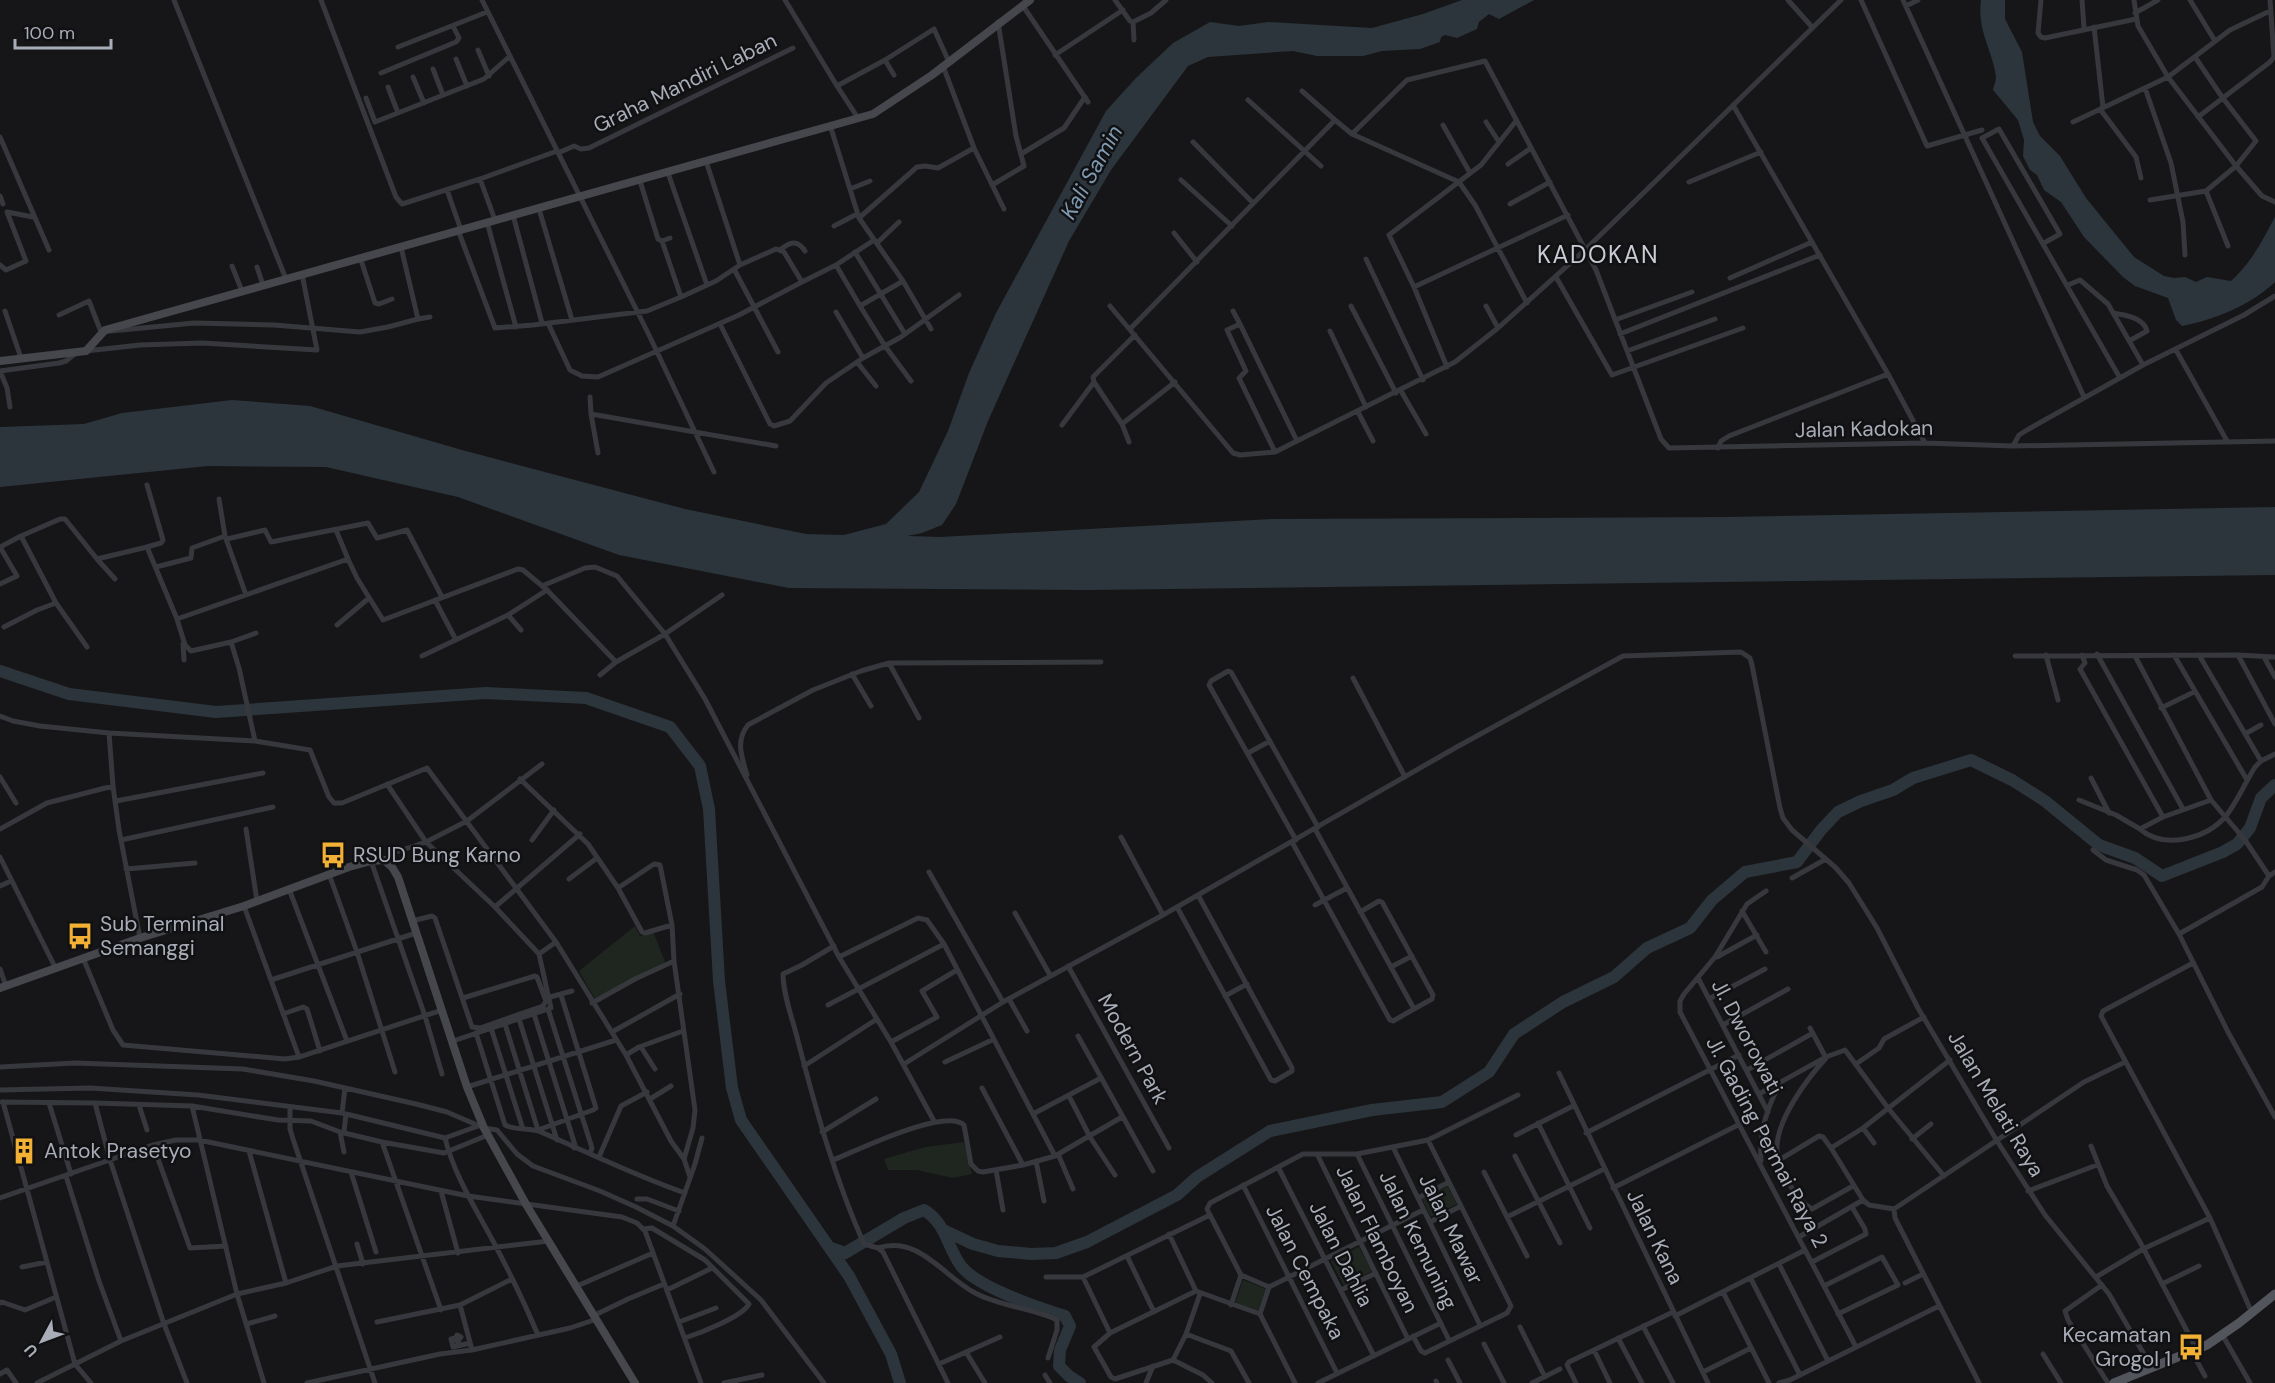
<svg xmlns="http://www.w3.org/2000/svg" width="2275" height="1383" font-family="'DM Sans',sans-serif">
  <rect width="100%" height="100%" fill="#161618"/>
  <path fill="#1e261f" d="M635,926L640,936L653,931L665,962L595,999L579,971Z
    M964,1142L972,1174L953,1178L917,1170H888L884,1159L925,1147Z
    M1448,1186L1457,1204L1431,1217L1422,1199Z
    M1359,1247L1372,1271L1344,1286L1331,1261Z
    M1243,1280L1266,1289L1258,1311L1235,1303Z"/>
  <path fill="#2c353c" d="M1462,0H1534L1499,19L1489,14L1479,22L1477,29L1457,38L1445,35L1441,37L1440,42L1420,49L1382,51L1363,56H1317L1293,51L1208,57L1188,66L1111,170L1069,241L988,421L956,504L942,525L922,533L907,536L940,537L1273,519L1725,517L2275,507V575L1088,590L789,588L619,555L458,497L326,467L208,466L0,487V427L84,424L122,413L232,400L310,406L462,450L685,509L806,534L844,535L886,524L919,492L948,431L969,373L996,313L1106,111L1136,78L1173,43L1210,22L1239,26L1268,22L1372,28L1423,14Z
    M1981,0H2005V19L2022,52L2033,122L2040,136L2060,156L2086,198L2134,257L2164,276L2174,278L2185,277L2196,282L2207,277L2231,281C2252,262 2262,241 2275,217V282C2251,305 2214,320 2182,326L2176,320L2168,298L2135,286L2123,277L2084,237L2061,202L2044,190L2037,175L2030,170L2023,156L2024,140L2018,120L1993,90C1994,86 1996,80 1996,77C1992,48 1977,32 1981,0Z"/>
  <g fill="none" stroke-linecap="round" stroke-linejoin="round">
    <path stroke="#2c353c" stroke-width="12" d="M0,671L69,694L216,712L486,693L586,698L670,727L700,766L709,809L719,981L732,1088L741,1120L849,1276L891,1354L900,1383
      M943,1230L973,1244L998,1251L1031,1254L1056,1253L1087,1242L1177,1195L1197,1177L1270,1131L1372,1110L1442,1102L1489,1072L1514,1034L1563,1002L1614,977L1647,948L1690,928L1712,900L1745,872L1797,862L1821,830L1838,812L1861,801L1893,790L1913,778L1971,760L2012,780L2045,801L2099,845L2135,858L2162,876L2223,852L2237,844L2250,828L2261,798L2275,785
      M831,1248L845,1253L904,1218L924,1210C946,1223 947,1247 961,1266C977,1287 1040,1308 1065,1316L1070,1326L1060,1350L1059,1366L1069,1376L1080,1383"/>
    <path stroke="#37383d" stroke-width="5" d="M174,0L286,279
      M321,0L396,197L402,204L480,179L557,151
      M482,0L649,335L714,472
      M785,0L837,86
      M1115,0L1130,21L1133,22L1134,40
      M1788,0L1812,27
      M1861,0L1927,146L1982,130
      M1903,0L2084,397
      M2041,0L2038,33L2041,37L2045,38L2136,19
      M2082,0L2084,28
      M2134,0L2138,26L2168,77L2236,166L2262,196L2275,202
      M2190,0L2215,41
      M1023,6L1088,102
      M1906,6L1918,0
      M2135,13L2158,0
      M1133,22L1151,13L1166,0
      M2094,27L2103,107
      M398,47L487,12
      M478,50L489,76
      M1055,55L1123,10
      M2195,57L2222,97L2256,141L2236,166L2206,191L2228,246
      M456,59L467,86
      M885,60L894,75
      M943,66L974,148L1004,209
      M433,69L443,95
      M381,73L456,42L459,38L453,26
      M413,77L424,103
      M388,87L398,113
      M2145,88L2171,163L2183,222L2185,255
      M1302,91L1335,120
      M366,98L375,122L484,79L510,56
      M1248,100L1321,166
      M1733,105L1888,374L1925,443
      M2100,109L2136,157L2141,178
      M2198,117L2270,62L2274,57L2270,0
      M858,118L837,86L885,60L934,29L949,62
      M1486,122L1499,142
      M2073,122L2168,77L2230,30L2270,11
      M830,125L859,218L903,281L931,329
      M1443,125L1470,173
      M1352,134L1407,80L1485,61L1596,270L1661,439L1669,448L1925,443L2013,446L2275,441
      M0,137L49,250
      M1193,142L1253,203
      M558,153L574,146L581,149L589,148L793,48
      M1021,154L1064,128L1085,97
      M706,161L740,265
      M1508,164L1531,148
      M668,173L707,285
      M480,179L495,220
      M1181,180L1232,226
      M640,181L658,239L662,241L670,238
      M1689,182L1761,152
      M992,185L1024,166L1016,136L998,22
      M850,189L870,181
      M447,190L461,230
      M0,196L3,204
      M2150,200L2206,191
      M1510,204L1550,182
      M539,209L572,320
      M7,212L33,217
      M513,215L542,323
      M859,218L917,167L925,166L938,168L974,148
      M487,222L516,327
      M834,226L857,214
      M458,230L495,328L533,325L647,311L681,297L716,281L740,265L776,249L784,252L802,282L836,265L874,240
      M1174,233L1197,262
      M662,241L681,297
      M877,243L899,222
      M2044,243L2060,234L1999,129L1982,138L2120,378
      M401,247L418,319L430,317
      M780,250C790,242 797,239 805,251
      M855,252L905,334
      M360,257L375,303L379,304L392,299
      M1366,259L1423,380
      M0,265L6,270L26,261L7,212
      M836,265L860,306L903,281
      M232,266L242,291
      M257,267L263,285
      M734,269L778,352
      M1556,277L1612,375L1743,328
      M1730,278L1812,242
      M2068,285L2080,280L2108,304L2143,365
      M1414,287L1568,215
      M860,306L885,346L911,381
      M1110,306L1233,453L1240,455L1275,452L1455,362L1498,328L1586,249L1841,0
      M1351,306L1396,393
      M1486,306L1498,328
      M5,311L21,358
      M1233,311L1240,324
      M836,312L863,358
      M2113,313C2126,315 2144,318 2147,331L2129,341
      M59,315L89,301L101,332L194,323L274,325L360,332L388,327L418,319
      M1615,320L1692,292
      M548,323L570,370L582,376L598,377L739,315L802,282
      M720,324L770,424L774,426L790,421L826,383L863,358L901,337L959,295
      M1130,329L1335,120L1352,134L1459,182L1475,205L1527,303
      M1330,331L1366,407
      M1620,334L1820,255
      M2176,350L2227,441
      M86,351L140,345L202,343L317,350L302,274
      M1627,351L1715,319
      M857,362L876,386
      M1447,367L1414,287L1389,235L1481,165L1516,121
      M0,371L59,363L66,361L76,353
      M0,371L7,388L10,407
      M1401,391L1426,434
      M590,397L591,414L776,446
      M1358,412L1373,441
      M591,414L598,453
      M1122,424L1175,382
      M1062,425L1094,382
      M1129,442L1122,424L1094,382L1093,377L1135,335
      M2013,446L2019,435L2027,430L2143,365L2244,315L2275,296
      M1718,448L1721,441L1729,436L1888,374
      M1275,452L1239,378L1246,371L1227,330L1240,324L1297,441
      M219,499L225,536L246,595
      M336,530L348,559
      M227,539L265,530L271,542L368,523L377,538L407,530L442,597
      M0,547L21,536
      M147,547L161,543L163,540L147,485
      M97,559L115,579
      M156,567L191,558L192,548L225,536
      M0,584L17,576L0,547
      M542,586L585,568L595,567L617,576L665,634L705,699L839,957L891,1042L934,1121
      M435,600L456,640
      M177,619L185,645L191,651L231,642L239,668L255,741
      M337,625L369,598
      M4,627L37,610L56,603
      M521,630L508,615L547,590
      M231,642L256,633
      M183,644L184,660
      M87,647L56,603L21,536L60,519H65L97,559L147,547L177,619L348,559L357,578L383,620L518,569L523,570L547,590L616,662L665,634L722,595
      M2097,654L2183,809
      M2046,655L2058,700
      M2082,655L2085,663L2080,669L2163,817L2211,800
      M2174,655L2247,780
      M2199,655L2261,761
      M2238,655L2275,724
      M422,656L508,615
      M2015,656L2238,655L2275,657
      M2135,656L2211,800L2245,840L2269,876
      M2264,657L2275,677
      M889,663L919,718
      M852,674L871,706
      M600,675L616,662
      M1353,678L1405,777
      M2161,708L2194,692
      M0,716L13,721L40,726L109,733L255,741L310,750L329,797L334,803H342L427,768L556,942
      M109,733L113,786
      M2245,734L2261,725
      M1248,753L1270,741
      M747,775C742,757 735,741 748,725L813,690L861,671L889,663L1101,662
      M0,777L16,803
      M2091,778L2109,813
      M520,779L588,844L618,888L642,932L645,933L672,925
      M387,784L426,842L467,821L542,764
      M2079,800L2116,815L2140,829L2163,817
      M116,801L263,773
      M0,829L47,803L113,786L119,830L140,938
      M246,829L257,901
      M2140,829C2164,850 2206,839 2226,816C2237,802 2245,783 2255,767L2261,761L2275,754
      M1121,837L1163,915
      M121,840L273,807
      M532,840L554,810
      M1296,840L1209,685L1211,681L1228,671L1231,672L1318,827
      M1292,842L1390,1020L1393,1021L1414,1009L1315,829
      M2093,850L2106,860L2137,870L2144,875L2179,934L2228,1032L2275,1117
      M0,857L55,967
      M384,860L393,853L426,842L495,907L539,954L556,942L626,1055L671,1141L684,1159L690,1177
      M371,861L425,1016L442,1074
      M126,869L195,863
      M929,872L1003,1002
      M329,874L357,952L395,1072
      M1792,878L1826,859
      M569,879L597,858
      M0,886L11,881
      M618,888L654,864L660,865L672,925L674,961L695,1110L693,1128L684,1159
      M289,889L347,1041
      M1766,891L1747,904L1715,957L1684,994L1680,1001V1012L1856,1347
      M1315,905L1347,888
      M244,906L299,1057L442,1010
      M495,907L580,834
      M1177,907L1271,1080L1275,1081L1292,1071V1068L1198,895
      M1742,911L1766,952
      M1360,912L1379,901L1382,902L1433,995L1432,999L1414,1009
      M1015,913L1050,975
      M412,921L432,916L435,918L472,1027L480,1028L543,1006L546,1001L537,977L535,976L463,998
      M2179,934L2262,887L2269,876L2275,872
      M834,946L802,965L783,974C783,995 793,1020 798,1041C816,1110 835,1179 864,1244L878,1248L883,1252L948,1383
      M839,957L918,918L927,920L944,944L1055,1156
      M1717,957L1757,935
      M83,958L113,1030L123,1045L285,1059L299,1057
      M2193,963L2103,1011L2101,1016L2210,1218L2252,1313
      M1068,966L1169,1148
      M1391,967L1412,956
      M0,969L6,986
      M1698,978L1768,1112
      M271,980L416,933
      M1225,996L1247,984
      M550,997L572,991
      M1009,999L1027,1031
      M1709,999L1765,969
      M592,1003L635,979L674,961
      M828,1005L944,944
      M548,1009L592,1148L590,1153
      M283,1014L303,1007L307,1009L320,1051
      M534,1014L575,1145L574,1148
      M519,1019L557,1140
      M505,1024L538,1130L593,1110L596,1108L561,995
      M1723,1025L1788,989
      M491,1028L523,1129
      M1810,1028L1826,1058C1807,1079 1775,1121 1777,1151C1778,1163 1783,1175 1790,1185C1795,1194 1802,1203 1812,1209L1853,1186
      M612,1032L680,994
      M476,1033L505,1125C516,1131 530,1127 541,1132C589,1153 636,1176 685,1193
      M1078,1036L1153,1171
      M453,1041L551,1008L539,954
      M891,1042L937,1017L922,991L957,970
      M641,1047L655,1069
      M626,1055L639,1047L683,1031
      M945,1062L992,1040
      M904,1064L1003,1002L1163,915L1455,748L1623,656L1741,652L1750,658L1752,665L1780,808L1783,818L1792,830L1835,867L1849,883L1877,928L1918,1008L1997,1141L2045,1215L2109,1294L2152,1368
      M1856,1064L1879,1048L1884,1039L1924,1017
      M804,1066L877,1019
      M0,1067L75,1063L243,1069L314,1081L416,1104L447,1112L484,1128L497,1130L517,1154L533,1166L600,1191L636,1207L673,1226L705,1249L761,1300L824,1383
      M1747,1070L1813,1033
      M1559,1073L1708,1383
      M467,1087L616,1040
      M982,1088L1023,1165
      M0,1090L90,1088L198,1095L342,1113L445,1138L478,1126
      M1759,1094L1826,1057L1845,1050L1888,1108L1944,1176
      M1069,1096L1090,1137L1115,1175
      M650,1099L671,1086
      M2,1102L95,1103
      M3,1102L75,1364L91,1383
      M49,1103L71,1174
      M139,1105L147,1130
      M192,1106L237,1294L264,1383
      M290,1107V1129L293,1139L375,1383
      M342,1113L345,1088
      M1033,1114L1101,1078
      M1538,1123L1590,1228
      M1863,1128L1874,1143
      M340,1132L344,1152
      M344,1132L346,1114
      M822,1132L876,1099
      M1586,1133L1739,1055
      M1516,1135L1573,1106
      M445,1138C454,1175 476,1209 494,1243C510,1273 525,1304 538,1335
      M1912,1139L1931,1124
      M382,1142L441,1310
      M153,1145L190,1248L226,1246
      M2091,1146L2107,1186L2140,1242L2197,1350
      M1393,1147L1480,1325
      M249,1151L286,1283
      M1058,1154L1073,1189
      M1317,1154L1408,1339
      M1357,1154L1449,1340
      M1515,1156L1560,1243
      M599,1157L621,1106L647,1092
      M833,1160C856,1151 945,1107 964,1125L971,1164L978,1171L983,1172L1023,1165L1055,1156L1122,1117
      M1779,1160L1819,1136L1823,1137L1831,1148
      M1036,1161L1044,1201
      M1761,1161C1759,1133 1767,1107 1780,1084
      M1278,1167L1374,1356
      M996,1170L1003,1210
      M351,1172L376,1252
      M1484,1172L1527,1256
      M66,1176L99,1281L121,1341
      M1243,1185L1337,1373
      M1613,1188L1740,1124
      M441,1191L458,1253
      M2028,1191L2097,1165
      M0,1198L153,1145L176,1140H199L468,1196L622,1217L637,1223L645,1231L701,1383
      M1418,1198L1449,1182
      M637,1199H647L679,1211
      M1894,1209L1869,1205L1863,1200L1831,1148L1863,1128L1950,1060
      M1210,1215L1241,1275L1269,1287
      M1507,1217L1604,1169
      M1430,1222L1461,1206
      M673,1226L695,1164L702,1138
      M643,1229L652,1228L705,1260L749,1304C742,1317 700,1333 685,1338
      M1169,1234L1196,1291L1260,1314L1295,1383
      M1799,1237L1863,1200
      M357,1244L363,1264
      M878,1248C919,1235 943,1276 975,1293C1000,1306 1030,1308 1055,1319L1057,1321V1330L1048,1358
      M1127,1256L1154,1312
      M1812,1262L1866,1234L1865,1229L1852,1207
      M1779,1264L1828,1361
      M22,1267L47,1262
      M1046,1277H1083L1210,1215L1207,1209L1210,1203L1303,1154H1357L1428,1140L1518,1095
      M1083,1277L1110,1333
      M2096,1277L2143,1249L2210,1218
      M1751,1279L1800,1375
      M1905,1283L1923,1274
      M2162,1284L2199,1266
      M2102,1285L2065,1311L2068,1320L2108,1383
      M577,1286L653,1253
      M1824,1286L1882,1257L1898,1285L1838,1314
      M667,1290L712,1268
      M1341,1290L1376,1273
      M1196,1291L1110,1333L1094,1347L1111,1377L1115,1379L1173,1360L1203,1375L1212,1383
      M1723,1292L1769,1383
      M0,1303L2,1302L25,1310L56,1297
      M460,1305L472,1350
      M1231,1305L1241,1275
      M1260,1314L1269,1287L1423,1210
      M595,1315L628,1299L664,1284
      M1675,1316L1805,1250
      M377,1322L460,1305L512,1279
      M679,1322L716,1308
      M247,1324L275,1316
      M1643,1326L1673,1383
      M1520,1327L1545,1377
      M1186,1334L1231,1351L1249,1383
      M1413,1336L1421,1351L1425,1353L1507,1313L1511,1306L1428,1140
      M2223,1336L2250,1383
      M455,1338L451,1339L453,1347L470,1343
      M1618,1338L1642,1383
      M458,1341L461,1337L457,1335L455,1339L460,1345
      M1484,1344L1504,1383
      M1594,1350L1610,1383
      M966,1352L985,1383
      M2192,1352L2205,1376
      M2043,1354L2061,1383
      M1173,1360L1186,1334L1200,1294
      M1448,1360L1460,1383
      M939,1364L1000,1337
      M1703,1372L1751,1348
      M0,1374L7,1370L16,1383
      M1045,1375L1050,1383
      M1436,1381L1437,1383
      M37,1383L121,1341L237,1294L286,1283L337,1266L549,1241
      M187,1383L164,1324L110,1160L95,1103L192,1106L278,1120L311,1121L340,1132L382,1142L444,1153L488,1135
      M307,1383L440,1354L472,1350L570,1328L597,1319
      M724,1383L762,1375
      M1146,1383L1153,1366
      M1318,1383L1441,1323
      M1532,1383L1560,1369
      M1576,1383L1567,1365L1569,1362L1673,1312
      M1779,1383L1790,1380L1939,1306
      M1979,1383L1895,1218L1894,1209L2084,1082L2125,1062"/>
    <path stroke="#45474d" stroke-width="8" d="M0,361L86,351L105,330L873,114L932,75L1030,0
      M0,988L140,938L244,906L349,867L371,861L384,860L392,867L398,877L467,1087L484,1128L527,1206L635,1383"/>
    <path stroke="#53555c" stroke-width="9" d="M2114,1383L2207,1345L2239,1323L2275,1294"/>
  </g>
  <defs>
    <g id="bus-bare" transform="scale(2.07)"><path d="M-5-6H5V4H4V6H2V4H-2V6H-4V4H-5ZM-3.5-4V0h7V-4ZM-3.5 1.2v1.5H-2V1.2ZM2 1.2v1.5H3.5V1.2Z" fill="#f2b134" stroke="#111113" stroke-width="2.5" paint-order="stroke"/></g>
    <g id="building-bare" transform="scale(2.07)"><path d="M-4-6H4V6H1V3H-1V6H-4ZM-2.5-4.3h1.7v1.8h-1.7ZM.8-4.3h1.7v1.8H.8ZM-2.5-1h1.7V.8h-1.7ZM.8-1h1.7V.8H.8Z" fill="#f2b134" stroke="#111113" stroke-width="2.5" paint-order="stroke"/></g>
  </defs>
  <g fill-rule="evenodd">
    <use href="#bus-bare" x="333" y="855"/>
    <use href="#bus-bare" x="80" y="936"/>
    <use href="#building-bare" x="24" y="1151"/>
    <use href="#bus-bare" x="2191" y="1347"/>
  </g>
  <g text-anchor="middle" stroke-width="5" stroke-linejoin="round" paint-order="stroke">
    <g font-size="21" fill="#a8adb8" stroke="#111113">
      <text transform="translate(685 83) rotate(-26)" y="7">Graha Mandiri Laban</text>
      <text transform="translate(1864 429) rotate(-1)" y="7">Jalan Kadokan</text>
      <text transform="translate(1747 1037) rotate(62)" y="7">Jl. Dworowati</text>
      <text transform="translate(1133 1049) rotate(61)" y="7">Modern Park</text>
      <text transform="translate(1996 1104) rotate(59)" y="7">Jalan Melati Raya</text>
      <text transform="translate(1767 1142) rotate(62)" y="7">Jl. Gading Permai Raya 2</text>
      <text transform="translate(1451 1229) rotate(64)" y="7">Jalan Mawar</text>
      <text transform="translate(1655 1237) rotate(64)" y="7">Jalan Kana</text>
      <text transform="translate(1377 1239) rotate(64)" y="7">Jalan Flamboyan</text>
      <text transform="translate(1418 1240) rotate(64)" y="7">Jalan Kemuning</text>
      <text transform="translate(1341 1254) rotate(63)" y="7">Jalan Dahlia</text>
      <text transform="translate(1305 1272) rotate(63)" y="7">Jalan Cempaka</text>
    </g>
    <g font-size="21" fill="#a8adb8" stroke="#111113" text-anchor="start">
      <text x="353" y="862">RSUD Bung Karno</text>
      <text x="100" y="931">Sub Terminal<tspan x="100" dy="24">Semanggi</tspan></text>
      <text x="44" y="1158">Antok Prasetyo</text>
      <text x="2171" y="1342" text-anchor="end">Kecamatan<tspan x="2171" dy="24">Grogol 1</tspan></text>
    </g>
    <g font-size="22" font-style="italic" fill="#7f9bb3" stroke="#111113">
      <text transform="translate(1091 172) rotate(-61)" y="8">Kali Samin</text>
    </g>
    <g font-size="24" letter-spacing="1.5" fill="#c9ccd4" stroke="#111113">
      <text x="1598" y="263">KADOKAN</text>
    </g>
  </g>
  <g transform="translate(42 1341) rotate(229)" stroke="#111113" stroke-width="4.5" paint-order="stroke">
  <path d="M0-4.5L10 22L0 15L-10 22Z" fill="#a8adb8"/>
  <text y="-9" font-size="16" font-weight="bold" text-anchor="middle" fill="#a8adb8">U</text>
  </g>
  <path d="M15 39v9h96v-9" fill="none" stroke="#a8adb8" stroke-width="3"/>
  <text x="24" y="39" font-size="18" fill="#a8adb8" stroke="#111113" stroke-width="4.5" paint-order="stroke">100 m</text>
</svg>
